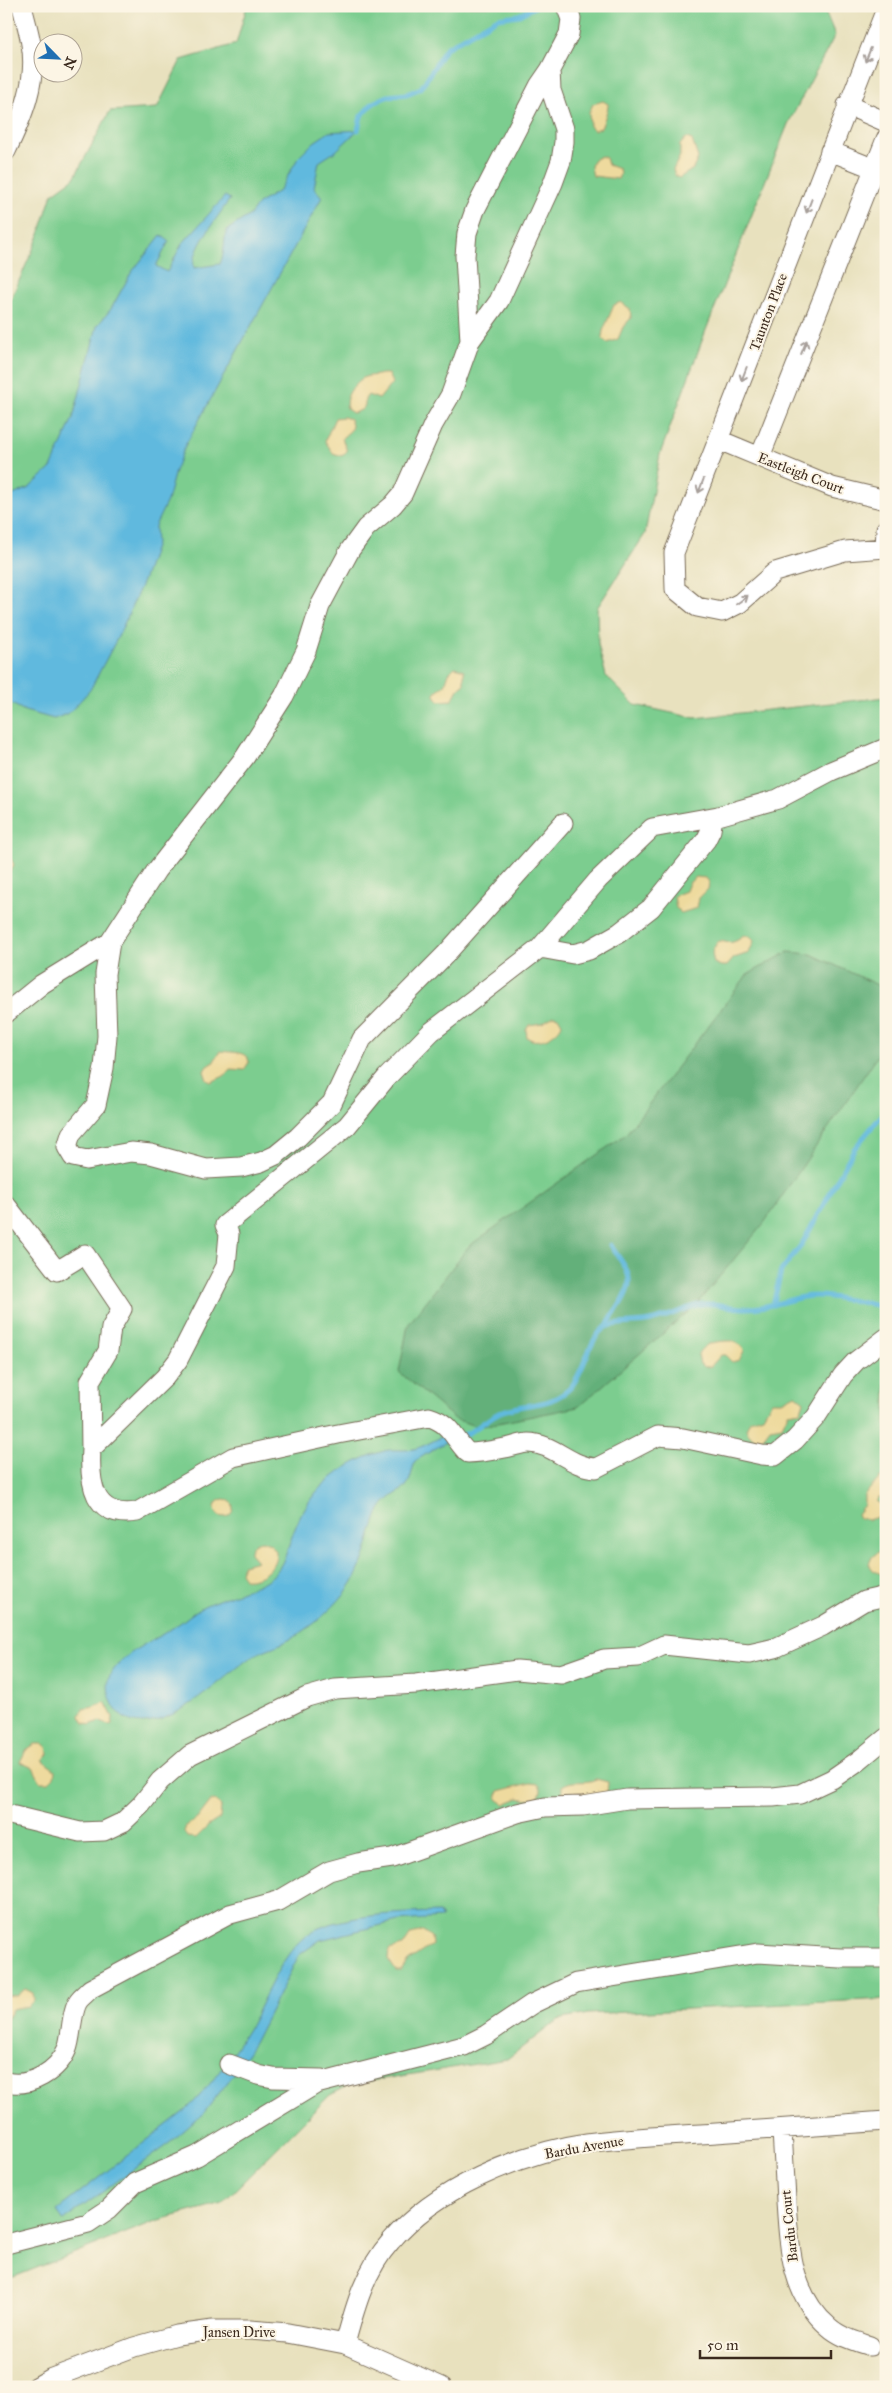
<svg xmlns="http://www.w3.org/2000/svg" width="892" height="2393" font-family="'IM FELL Great Primer',serif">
  <rect width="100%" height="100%" fill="#fcf5e5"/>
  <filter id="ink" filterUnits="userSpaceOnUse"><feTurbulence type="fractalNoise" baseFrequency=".02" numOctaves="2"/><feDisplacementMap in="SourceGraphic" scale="10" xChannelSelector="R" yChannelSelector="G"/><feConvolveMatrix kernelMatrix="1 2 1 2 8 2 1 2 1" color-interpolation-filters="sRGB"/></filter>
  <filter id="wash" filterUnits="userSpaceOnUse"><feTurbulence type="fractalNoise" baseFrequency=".0096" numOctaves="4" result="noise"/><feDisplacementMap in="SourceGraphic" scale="20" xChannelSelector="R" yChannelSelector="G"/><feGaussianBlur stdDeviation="1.12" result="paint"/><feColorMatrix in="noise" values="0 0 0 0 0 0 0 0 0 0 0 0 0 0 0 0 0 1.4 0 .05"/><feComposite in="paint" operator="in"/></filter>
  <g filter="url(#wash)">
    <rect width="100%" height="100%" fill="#e8e1be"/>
    <path fill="#7bcd8f" stroke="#5b7c56" d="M247,6H823L835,35L788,124L706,330L660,454L645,534L597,608L598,644L606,676L635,705L695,718L886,697V1999L588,2014L558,2020L507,2059L352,2084L330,2095L222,2203L156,2221L6,2280V310L38,238L52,194L74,178L110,111L157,108L181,60L236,44Z"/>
    <path fill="#64b07a" stroke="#506d4c" d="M788,952L811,954L886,989V1009L880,1052L764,1223L696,1305L578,1407L478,1427L455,1419L399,1372L408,1325L469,1246L626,1134L747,975Z"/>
    <path fill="#eeda9e" stroke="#94825e" d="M603,101L608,104C609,106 603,124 601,128L594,130L590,126L589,113L593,104Z
      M686,138L692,140L698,158L693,169L679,178L675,175L673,170L680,156V145Z
      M601,156L606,158L608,165L619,169L620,174L618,179L593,176L591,167L593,160Z
      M621,302L630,309L631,318L623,327L618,339L607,343L602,338L603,331L614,305Z
      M381,374H388L392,383L379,399L368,395L365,399C366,409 362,410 353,413L348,410C341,399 356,381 365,377C371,375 376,376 381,374Z
      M344,417L350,419L352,425L351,430L342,438L347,451L342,456L333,453L325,441L335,418Z
      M455,667L464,670V685L458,689L452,700L439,701L435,695L436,691L445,685L449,673Z
      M6,857L11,859L14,865L6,877Z
      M696,877L706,878L709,882L708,889L699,898L697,908L681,913L676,908L674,896L686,891L689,883Z
      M744,936L750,937L754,941L749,953L734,958L727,966H721L714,963L712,953C720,933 720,945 733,942C737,941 741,938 744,936Z
      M554,1016L558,1017L562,1024C558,1036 536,1046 527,1037L526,1030L529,1025L542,1023Z
      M220,1051C230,1053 247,1050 249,1062L244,1070L230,1069L224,1076L211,1082L207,1080L204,1071L207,1066L213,1063Z
      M733,1341L742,1346L744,1351L739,1360L732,1362L725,1355H721L711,1366L705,1367L700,1364L698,1354C705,1341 720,1341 733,1341Z
      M795,1394L804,1401L801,1411L788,1413L782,1426L770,1428L761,1440C754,1440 749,1435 746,1429L750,1420L763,1416L772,1401H782Z
      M880,1478L886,1479V1497L879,1498L876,1501L885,1507L884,1515L868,1520L859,1518L857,1514L864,1505V1495Z
      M215 1508a9 9 0 1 1 18 0a9 9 0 1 1-18 0Z
      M262,1541L270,1544L276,1551C277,1568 260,1581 244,1579L240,1573L243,1565L257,1561L250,1553C250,1545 255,1542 262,1541Z
      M878,1552L886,1553V1571L881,1574L873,1570L869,1564L872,1557Z
      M105,1702L113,1717L112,1724L108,1725L99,1721L90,1725L84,1723L80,1716L83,1709L95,1707Z
      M35,1744H43L47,1747L48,1754L42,1760L55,1770L54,1777L49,1782H41L33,1768L20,1762L26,1750Z
      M596,1779L608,1782L607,1793C601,1796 568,1799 562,1795V1786C574,1778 583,1785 596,1779Z
      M530,1783L538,1784L541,1788C541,1802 529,1801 519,1798L504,1804L497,1799L499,1791Z
      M215,1800L221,1807L220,1818L208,1826L196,1838L187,1837L184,1832L186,1826L197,1819L210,1802Z
      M423,1931L431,1937L432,1945L408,1961L401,1971H396L388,1959L389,1950L403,1946L411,1934Z
      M25,1989L33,1993L34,2000L28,2006L12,2009L6,2021V1995L17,1996Z"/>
    <path fill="#60b9de" stroke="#4e727e" d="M358,130L336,151L319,162L314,188L322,197L186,444L175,471L167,501L155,526L156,544L143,581L121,631L90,690L69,713L54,719L25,711L6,701V498L29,488L51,468L73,418L97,326L111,309L131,273L161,235L169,241L156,266L167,272L182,244L225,196L230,199C220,214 190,251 194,268L220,264C225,253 223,242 227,230L250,215L258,204L279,191L298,158L314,142L329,132Z
      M445,1435L448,1438L446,1442L415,1461C412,1469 411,1484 403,1489C392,1497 384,1500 378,1514C368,1540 364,1570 345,1593C329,1613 306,1632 283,1643C272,1648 260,1651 250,1658C221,1678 163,1739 126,1719C113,1712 104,1689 110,1675C113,1670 120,1662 125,1658C139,1645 158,1638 174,1627C184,1621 193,1612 204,1606C223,1597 254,1589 270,1578C284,1568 288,1546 294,1531C300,1515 310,1497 323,1485C338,1471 361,1457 381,1452C389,1449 395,1450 403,1450C418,1451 432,1441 445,1435Z
      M439,1912L442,1918L398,1921L320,1940L299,1955L254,2043L234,2074L203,2114L172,2141L63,2221L57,2210L186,2110C210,2087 230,2058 248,2029C266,1999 284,1942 319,1928C354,1914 401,1913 439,1912Z"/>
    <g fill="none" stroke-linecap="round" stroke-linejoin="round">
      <path stroke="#60b9de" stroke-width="5" d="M358,130L361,116L373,103L388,96L407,94L421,88L446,48L498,18L519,15L536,6
        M773,1305L781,1271L802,1244L854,1149L886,1110
        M607,1326C613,1313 630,1295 629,1280C629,1268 616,1255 611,1245
        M461,1436C477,1431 487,1417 503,1411C526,1402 550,1408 570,1388C584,1374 589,1336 606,1327C616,1322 639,1324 651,1321C668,1317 685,1308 702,1304C716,1302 730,1308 743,1308C764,1309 783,1301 803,1297C826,1293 862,1303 886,1307"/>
    </g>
  </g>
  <g filter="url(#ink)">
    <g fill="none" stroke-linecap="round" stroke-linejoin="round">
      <g stroke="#786a56" stroke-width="21">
        <path id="minor" d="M886,9L674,553L675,589L697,607L722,612L740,603L775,572L845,551L886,548
          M847,105L886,122
          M6,151C22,118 38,81 31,44C29,31 25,19 22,6
          M830,151L885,173
          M470,341L465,256L467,233L475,210L539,86L550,70
          M719,440L832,487L886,500
          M760,457L886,139
          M885,548L886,529
          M886,748L831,771L778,799L718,816L652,828L598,880L540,948L431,1032L387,1077L347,1126L225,1225L229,1234L226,1266L178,1360L165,1377L91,1449C89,1483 93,1519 137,1512L233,1457L338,1434L429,1417C452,1424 452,1437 468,1453C482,1453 495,1450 510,1447C515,1446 523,1443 528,1443C553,1443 570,1467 596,1468L658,1436L683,1438L762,1455L775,1456L795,1440L816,1417L843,1375L856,1361L886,1338
          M110,942L105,974L107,1036L104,1068L96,1105L71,1134L67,1147L73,1157L87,1160L131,1152L151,1154L206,1169L241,1167L261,1162L276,1155L298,1137L332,1103L362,1039L445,955L563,823
          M540,948L573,954L589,950L619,933L651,908L706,840L711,830L713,817
          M6,1013L42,984L110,942L156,871L245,757L284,696L306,651L320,606L350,550L366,528L393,505L403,493L433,425L451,394L470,341L499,301L553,183L561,161L564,142V129L551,90L550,70L569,34L571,19L566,6
          M6,1205L57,1271L85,1254L122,1309L111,1328L108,1351L90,1381L91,1449
          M6,1814L80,1832L104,1831L123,1822L141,1805L160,1781L190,1755L307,1697L335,1689L416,1684L517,1670L561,1674L604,1659L638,1657L664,1645L749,1654L775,1648L823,1626L864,1601L886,1596
          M229,2064L258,2075L273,2078L322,2079
          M6,2082C30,2088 58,2071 67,2049C72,2036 71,2010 79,2000C82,1996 87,1993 90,1989L230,1914L278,1901L329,1871L358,1863L392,1858L517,1813L545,1807L583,1806L627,1799L773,1797L800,1794L832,1779L858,1761L886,1738
          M782,2129C783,2153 785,2177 786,2201C789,2246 791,2295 829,2327C840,2337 855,2341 870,2346
          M6,2244L88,2223L109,2209L135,2183L197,2156L316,2084L464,2046L486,2035L532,2004L576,1983L758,1953L840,1958H886
          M345,2344C355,2307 365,2270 391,2241C435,2189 520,2153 587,2143C630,2137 673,2136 716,2133C772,2129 829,2125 886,2121
          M36,2387L52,2378L134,2347L177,2335L213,2330H250L288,2333L345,2344L442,2387"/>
      </g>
      <use href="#minor" stroke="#fff" stroke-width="19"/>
    </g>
    <defs><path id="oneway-shaft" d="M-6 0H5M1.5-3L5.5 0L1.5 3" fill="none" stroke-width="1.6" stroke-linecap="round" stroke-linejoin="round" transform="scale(1.25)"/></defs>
    <g stroke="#a79f9a">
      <use href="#oneway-shaft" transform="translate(868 55) rotate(112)"/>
      <use href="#oneway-shaft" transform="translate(809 206) rotate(111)"/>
      <use href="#oneway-shaft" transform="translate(804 347) rotate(-68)"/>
      <use href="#oneway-shaft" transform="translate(744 374) rotate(111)"/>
      <use href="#oneway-shaft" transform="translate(701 486) rotate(111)"/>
      <use href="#oneway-shaft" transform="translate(742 600) rotate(-37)"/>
    </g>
  </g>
  <g text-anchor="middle" stroke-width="4" stroke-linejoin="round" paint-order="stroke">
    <g font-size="14" fill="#3b2a1e" stroke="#fcf5e5">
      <text transform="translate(768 312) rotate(-69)" y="5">Taunton Place</text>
      <text transform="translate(801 473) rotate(21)" y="5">Eastleigh Court</text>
      <text transform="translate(584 2147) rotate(-10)" y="5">Bardu Avenue</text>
      <text transform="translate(789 2226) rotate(-96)" y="5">Bardu Court</text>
      <text x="239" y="2337">Jansen Drive</text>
    </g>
  </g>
  <rect width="892" height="2393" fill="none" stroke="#fcf5e5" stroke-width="25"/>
  <g transform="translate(58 58) rotate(114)"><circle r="24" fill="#fcf5e5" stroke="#afa495"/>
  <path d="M0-4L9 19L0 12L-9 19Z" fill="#1f6fb2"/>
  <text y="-8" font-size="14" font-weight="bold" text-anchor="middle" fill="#3b2a1e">N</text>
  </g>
  <path d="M700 2350v8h131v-8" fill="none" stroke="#3b2a1e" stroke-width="2.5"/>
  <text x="707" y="2350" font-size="15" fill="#3b2a1e" stroke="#fcf5e5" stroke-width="4" paint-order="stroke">50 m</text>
</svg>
